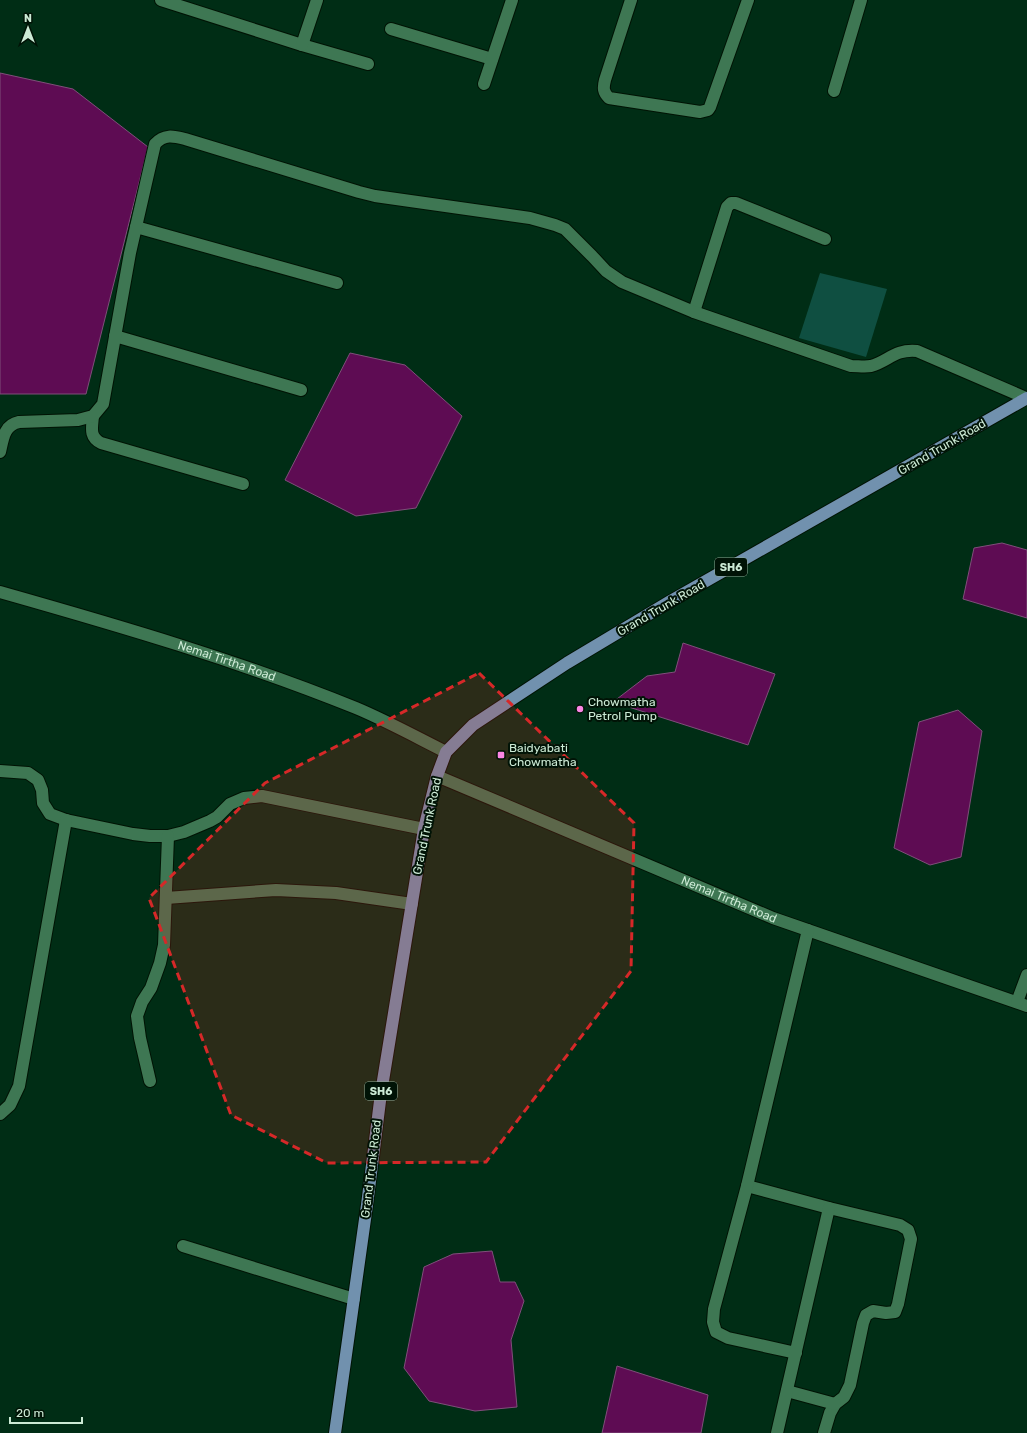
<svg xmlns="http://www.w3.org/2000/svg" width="1027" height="1433" font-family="Rubik,sans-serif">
  <rect width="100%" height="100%" fill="#002d15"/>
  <path fill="#5e0c53" stroke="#7f4f7a" d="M0,73L73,89L148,147L86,394H0Z
    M350,353L405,365L462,416L416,508L356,516L285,480Z
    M1002,543L1027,550V618L963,599L974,548Z
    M683,643L775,674L748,745L613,702L647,676L675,672Z
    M958,710L982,731L961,857L930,865L894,848L919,722Z
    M492,1251L500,1282H515L524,1301L511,1340L517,1407L475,1411L429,1401L404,1368L424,1267L453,1254Z
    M617,1366L708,1395L701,1433H602Z"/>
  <path fill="#0f4f41" d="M820,273L887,289L866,357L799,338Z"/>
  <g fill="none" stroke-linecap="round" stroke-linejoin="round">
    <g stroke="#001304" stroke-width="14">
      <g id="minor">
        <path d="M161,0L302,45L368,64"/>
        <path d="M631,0L605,80C603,88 603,92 609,98L700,112L708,110L710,107L748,0"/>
        <path d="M391,29L492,59"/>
        <path d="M302,45L317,0"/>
        <path d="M484,84L512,0"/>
        <path d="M834,91L861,0"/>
        <path d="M136,227L337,283"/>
        <path d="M694,312L727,207L731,203H736L825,239"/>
        <path d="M115,336L301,390"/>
        <path d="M93,416C92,428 89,437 101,443L243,484"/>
        <path d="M0,452C3,439 4,425 19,422L78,420L93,416L103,404L130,253L155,144C164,134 173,136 185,139L359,192L375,196L530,218L555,225L565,229L592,256L606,271L622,282L694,312L851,366C858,366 865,367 871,366C889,361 894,349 917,351L1026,398"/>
        <path id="s1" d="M0,592C120,626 240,661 356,708C387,721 416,737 446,752"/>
        <path d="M0,771L28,773L38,780L42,790L43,803L50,814L66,820L133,834L150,836H168L184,832L210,821L217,817L230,804L244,798L262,796L424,829"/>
        <path id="s2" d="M437,776L773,918L1027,1006"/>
        <path d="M166,898L276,890L336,893L412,904"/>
        <path d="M1017,1002L1027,975"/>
        <path d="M150,1081L140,1038L137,1016L142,1002L151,988L160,963L164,945L168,836"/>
        <path d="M0,1114L10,1105L19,1086L66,820"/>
        <path d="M747,1186L829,1208L900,1225L908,1230L911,1239L898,1304L895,1312L886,1313L873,1311L866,1315L863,1323L850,1385L844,1397L835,1404L830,1413L824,1433"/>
        <path d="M183,1246L354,1299"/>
        <path d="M796,1353L728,1338L716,1332L713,1322L714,1309L747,1186L808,930"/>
        <path d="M787,1391L835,1404"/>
        <path d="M777,1433L829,1208"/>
      </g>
    </g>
    <g stroke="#001304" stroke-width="14">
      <path id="major" d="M335,1433L367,1205L381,1093L424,829L437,776L446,752L473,725L567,663L669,602L1027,398"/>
    </g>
    <use href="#minor" stroke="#3e7753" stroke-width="12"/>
    <use href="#major" stroke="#7191ae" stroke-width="12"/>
  </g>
  <path fill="#d62828" fill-opacity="0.2" stroke="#d62828" stroke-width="3" stroke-dasharray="8 5" stroke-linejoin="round" d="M479,673L634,823L631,971L486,1162L327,1163L231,1115L149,898L265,783Z"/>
  <g fill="#fb87e5" stroke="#001306" stroke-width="1.5">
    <circle cx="580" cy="709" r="4"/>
    <rect x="497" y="751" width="8" height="8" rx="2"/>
  </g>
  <g text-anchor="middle" stroke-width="4" stroke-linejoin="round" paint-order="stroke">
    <g fill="#001306" stroke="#8faa97" stroke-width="1">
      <rect x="715" y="558" width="32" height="18" rx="3"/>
      <rect x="365" y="1082" width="32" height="18" rx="3"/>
    </g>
    <g font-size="11" font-weight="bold" fill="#ccead5">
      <text x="731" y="571">SH6</text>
      <text x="381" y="1095">SH6</text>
    </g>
    <g font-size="12" fill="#ccead5" stroke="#001306">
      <text transform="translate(942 447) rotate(-30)" y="4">Grand Trunk Road</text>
      <text transform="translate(661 608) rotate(-30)" y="4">Grand Trunk Road</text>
      <text dy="4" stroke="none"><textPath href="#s1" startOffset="237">Nemai Tirtha Road</textPath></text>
      <text transform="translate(427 826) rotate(-78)" y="4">Grand Trunk Road</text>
      <text dy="4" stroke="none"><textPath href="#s2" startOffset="317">Nemai Tirtha Road</textPath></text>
      <text transform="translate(371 1169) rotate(-83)" y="4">Grand Trunk Road</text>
    </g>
    <g font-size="12" fill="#ccead5" stroke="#001306" text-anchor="start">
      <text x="588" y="706">Chowmatha<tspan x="588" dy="14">Petrol Pump</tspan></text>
      <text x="509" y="752">Baidyabati<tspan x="509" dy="14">Chowmatha</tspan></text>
    </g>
  </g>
  <g transform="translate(28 28)" stroke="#001306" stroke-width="3" paint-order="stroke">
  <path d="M0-3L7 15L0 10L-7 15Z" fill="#ccead5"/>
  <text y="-6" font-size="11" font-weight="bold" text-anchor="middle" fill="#ccead5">N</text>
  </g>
  <path d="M10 1417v6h72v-6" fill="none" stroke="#ccead5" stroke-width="2"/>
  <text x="16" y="1417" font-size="12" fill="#ccead5" stroke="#001306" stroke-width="3" paint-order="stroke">20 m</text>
</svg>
